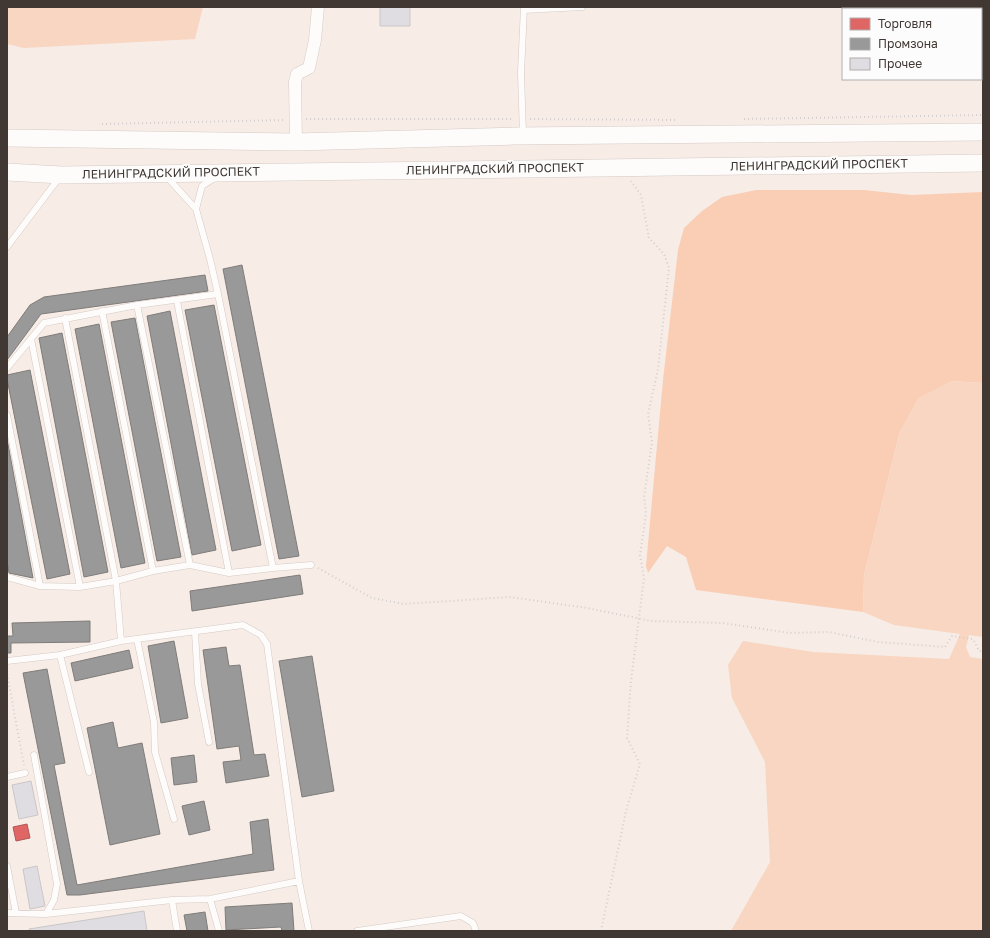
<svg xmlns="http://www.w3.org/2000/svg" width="990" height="938" font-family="'Golos Text',sans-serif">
  <rect width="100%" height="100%" fill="#f7ece6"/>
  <path fill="#f9ceb5" d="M756,190H864L911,195L983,192V383L951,381L900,431L864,575L863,612L696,590L686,557L667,546L648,573L646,566L663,380L678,250L684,228L702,211L722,197Z"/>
  <path fill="#f8d6c2" d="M7,7H203L195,39L24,48L7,44Z
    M951,381L983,383V637L969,635L966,647L970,657L983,659V931H731L770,862L765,762L732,698L728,665L743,641L813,652L949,659L960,634L894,625L863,612L864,575L900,431L918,398Z"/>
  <path fill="#e06666" stroke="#b05857" d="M27,824L30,838L16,841L13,827Z"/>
  <path fill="#999" stroke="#7f7c7a" d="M242,265L299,556L279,559L223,269Z
    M205,275L208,291L41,314L7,360V337L30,305L44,297Z
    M214,305L261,545L232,551L185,310Z
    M170,311L216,550L192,555L147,316Z
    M135,318L181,557L157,561L111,322Z
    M99,324L145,563L121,568L75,329Z
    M62,333L108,572L84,577L39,338Z
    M30,370L70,574L47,579L7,379V375Z
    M7,439L33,578L9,573L7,561Z
    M300,575L303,594L192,611L190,591Z
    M90,621V642L11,643V653H7V636H13L12,623Z
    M174,641L188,718L161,723L148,646Z
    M226,647L229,666L240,665L254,755L265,754L269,776L226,783L223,762L241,760L239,746L217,749L203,650Z
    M129,650L133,668L75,681L71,663Z
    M312,656L334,791L302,797L279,661Z
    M47,669L65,763L54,765L77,885L253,854L250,822L268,819L274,870L80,895H67L23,673Z
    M113,722L118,748L142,743L160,834L110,845L87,728Z
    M194,755L197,782L174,785L171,758Z
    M204,801L210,830L189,835L182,806Z
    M292,903L294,931H282L281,927L226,930L225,907Z
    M205,912L208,931H187L184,915Z"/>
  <path fill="#e0dde2" stroke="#cac7c8" d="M380,7H410V26H380Z
    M31,781L38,815L19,819L12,785Z
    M37,866L45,906L30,909L23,869Z
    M144,911L147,931H29V929Z"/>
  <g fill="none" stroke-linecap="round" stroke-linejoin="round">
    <g stroke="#d4cac5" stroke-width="7">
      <path id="lane" d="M524,10L582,7
        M523,135L521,73L524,7
        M196,209L202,186L216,177
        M7,247L59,178
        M177,301L229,573
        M137,305L190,565
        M102,311L153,571
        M65,318L116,581L121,641
        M31,339L80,587
        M7,368L44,323L137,305L218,294L210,259L196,209L167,177
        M7,415L40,586
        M273,568L311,565
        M7,577L40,586L80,587L116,581L153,571L190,565L229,573L273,568L218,294
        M195,632L198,684L209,742
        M137,639L154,722L155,752L174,819
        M60,655L89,772
        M7,661L60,655L121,641L243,625L261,635L267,644L299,881
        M34,755L57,884L54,900L46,914
        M7,777L25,773
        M7,866L16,913
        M210,899L219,931
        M172,900L177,931
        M7,913L46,914L172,900L210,899L299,881L309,931
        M357,931L461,916L473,923L476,931"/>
    </g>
    <g stroke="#d4cac5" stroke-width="13">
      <path id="street" d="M296,142L295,82L297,74L309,68L315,40L318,7"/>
    </g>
    <g stroke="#d4cac5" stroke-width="18">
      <path id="secondary" d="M7,138L296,142L515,136L983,132
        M7,172L61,175L983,163"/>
    </g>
    <path stroke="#d4cfcd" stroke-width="2" stroke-dasharray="1 3" stroke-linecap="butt" d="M306,119H514
      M530,119L678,120
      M744,119L983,115
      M102,124L286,120
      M318,568L372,598L404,604L510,597L587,608L651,621L723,623L790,633L829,632L878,642L945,647L952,636L973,639L979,651H983
      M7,674L24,765
      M601,931L626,811L640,764L627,738L631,681L644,578L640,555L646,514L644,497L652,442L648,414L658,369L669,268L664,254L649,238L641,195L631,181"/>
    <use href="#lane" stroke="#fefcfb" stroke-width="6"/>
    <use href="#street" stroke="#fefcfb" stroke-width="12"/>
    <use href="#secondary" stroke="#fefcfb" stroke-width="17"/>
  </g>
  <g text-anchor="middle" stroke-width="4" stroke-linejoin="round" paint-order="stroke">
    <g font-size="12" fill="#413833" stroke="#fcfcfc">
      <text transform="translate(819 165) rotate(-1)" y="4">ЛЕНИНГРАДСКИЙ ПРОСПЕКТ</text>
      <text transform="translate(495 169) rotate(-1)" y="4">ЛЕНИНГРАДСКИЙ ПРОСПЕКТ</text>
      <text transform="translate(171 173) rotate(-1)" y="4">ЛЕНИНГРАДСКИЙ ПРОСПЕКТ</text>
    </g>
  </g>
  <rect width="990" height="938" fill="none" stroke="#413833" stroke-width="16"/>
  <rect x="842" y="8" width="140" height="72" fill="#fcfcfc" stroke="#b1aeac"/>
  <rect x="850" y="18" width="20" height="12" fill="#e06666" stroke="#b1aeac"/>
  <text x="878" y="28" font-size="12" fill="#413833">Торговля</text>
  <rect x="850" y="38" width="20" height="12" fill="#999999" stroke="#b1aeac"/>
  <text x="878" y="48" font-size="12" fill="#413833">Промзона</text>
  <rect x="850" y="58" width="20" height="12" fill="#e0dde2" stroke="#b1aeac"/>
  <text x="878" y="68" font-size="12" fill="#413833">Прочее</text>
</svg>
